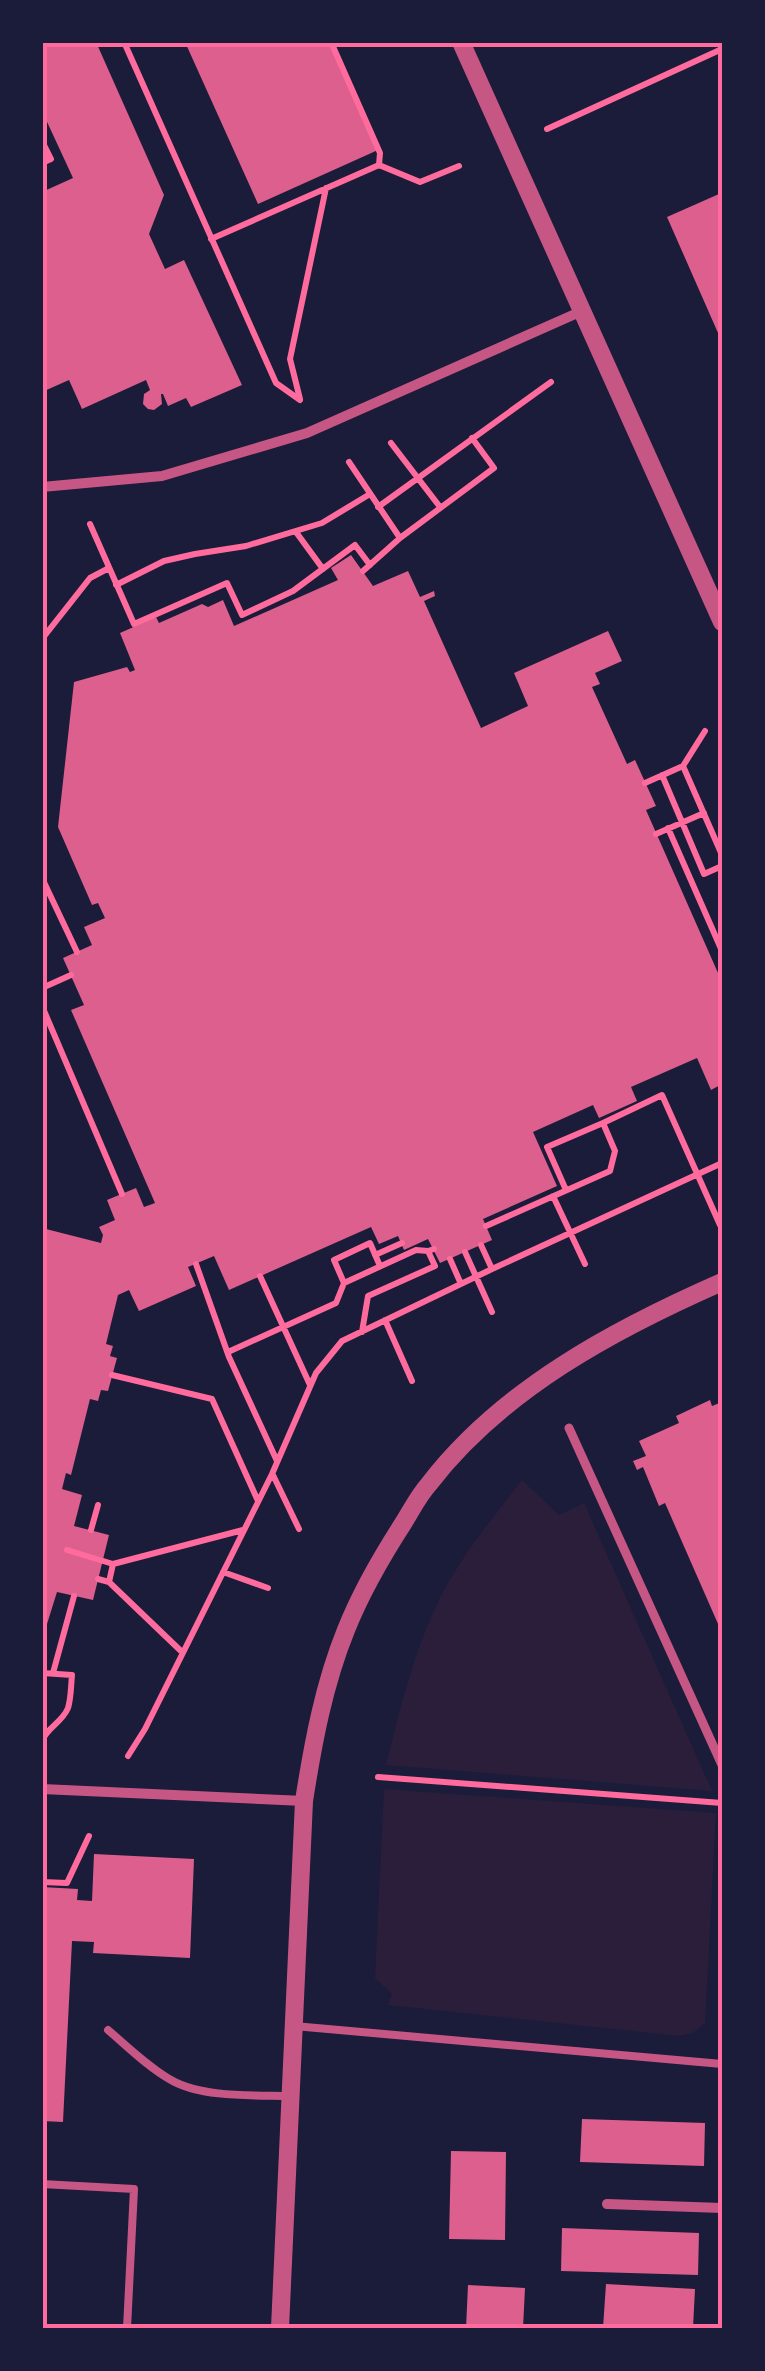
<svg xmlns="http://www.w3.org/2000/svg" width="765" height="2371" font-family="Roboto,sans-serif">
  <rect width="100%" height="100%" fill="#1b1b3a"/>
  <path fill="#2a1e3b" d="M522,1480L559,1515L584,1503L712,1791L386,1765C400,1710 413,1654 438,1602C460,1557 492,1519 522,1480Z
    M384,1789L716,1813L705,2023L693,2033L679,2036L388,2005L392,1994L375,1978Z"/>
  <path fill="#dd5f8e" d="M57,42H96L164,195L149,234L165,269L184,260L242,385L191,407L186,398L168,406L163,394H161L162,404L154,410L148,409L143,404L144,394L150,390L146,380L82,409L69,380L42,392V192L73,178L42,111V49Z
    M185,42H329L378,150L258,204Z
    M719,194L722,201V342L667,217Z
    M351,555L373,586L408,571L420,597L434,591L435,596L424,601L481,728L528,706L514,673L608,631L622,661L595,673L600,684L592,687L627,764L635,760L656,806L646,810L722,982V1084L711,1090L697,1058L631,1087L637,1101L599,1118L593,1105L533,1132L557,1186L483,1219L492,1240L440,1263L428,1239L404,1250L398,1236L379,1244L371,1227L229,1290L214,1256L188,1267L196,1286L139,1311L129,1290L118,1295L106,1344L113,1346L110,1356L117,1358L108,1391L101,1390L98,1401L90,1399L71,1475L66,1473L62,1489L82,1495L74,1526L109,1535L93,1600L57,1592L42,1640V1228L101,1243L103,1235L99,1227L115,1220L107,1200L136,1188L144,1207L155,1203L71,1010L84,1005L63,958L92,945L84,927L105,918L98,903L92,905L58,827L74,682L127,667L130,672L135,670L120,633L156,617L159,623L202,604L208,607L223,600L234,626L338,580L331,568Z
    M710,1400L712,1406L722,1402V1633L665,1503L659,1506L643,1467L637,1470L633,1461L646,1456L639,1441L679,1423L676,1416Z
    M94,1854L194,1859L190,1958L93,1953L94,1942L72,1941L63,2122L42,2121V1887L78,1889L77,1900L92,1901Z
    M582,2119L705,2123L704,2166L580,2162Z
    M451,2151L506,2152L505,2240L449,2239Z
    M562,2228L699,2233L698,2275L561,2271Z
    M606,2284L695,2289L693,2328H603Z
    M468,2285L525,2288L523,2328H466Z"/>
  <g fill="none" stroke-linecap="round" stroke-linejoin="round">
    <path stroke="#ff6b9d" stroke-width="6" d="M124,42L276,383L300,400
      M331,42L380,153L379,165
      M547,129L722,49
      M42,141L51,159L42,163
      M211,239L379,165L420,182L459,166
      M300,399L290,359L326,188
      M391,443L440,507
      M349,462L400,538
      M378,507L551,382
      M90,524L134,624
      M296,532L323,569
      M363,571L400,538L494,468L472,438
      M116,585L164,561L195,554L246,546L322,523L370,494
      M134,624L227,583L242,615L293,591L355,545L370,565
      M42,639L90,578L109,568
      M705,731L683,766L722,855
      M662,775L704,874L722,866
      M645,783L683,766
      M668,828L722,951
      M656,834L704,813
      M42,878L77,952
      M42,988L71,975
      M42,1006L122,1194
      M603,1123L662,1095L720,1225
      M553,1196L585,1264
      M486,1226L610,1171L615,1151L603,1123L547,1147L566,1190
      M481,1245L492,1269
      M465,1252L492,1312
      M375,1255L402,1243
      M450,1259L461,1284
      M196,1264L229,1357L277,1461
      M260,1276L310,1385
      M344,1283L416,1250L428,1251
      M385,1320L412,1381
      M362,1332L368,1296L435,1266L428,1251L434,1249
      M228,1352L336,1303L344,1283L334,1260L370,1243L380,1266
      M112,1375L212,1399L258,1501
      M273,1475L299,1529
      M91,1530L98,1505
      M67,1550L113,1564
      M223,1572L268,1588
      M98,1579L109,1582
      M182,1652L109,1582L113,1564L243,1530
      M42,1673L72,1675C71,1685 71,1699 68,1708C62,1723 47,1727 42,1741
      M53,1673L74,1596
      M128,1756L145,1729L272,1474L316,1373L342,1341L492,1269L722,1163
      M378,1777L722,1803
      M42,1882L67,1883L89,1836"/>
    <path stroke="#c65784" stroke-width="8" d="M294,2026L722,2064
      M108,2030C128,2047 148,2067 171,2080C202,2098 255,2095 290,2096
      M42,2184L134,2189L127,2328"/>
    <path stroke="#c65784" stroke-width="9" d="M569,1428L722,1765"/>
    <path stroke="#c65784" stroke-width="10" d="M42,487L162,476L307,433L582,311
      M42,1789L304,1801
      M607,2204L722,2208"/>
    <path stroke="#c65784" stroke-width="18" d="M461,42L722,622
      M280,2328L304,1801C313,1743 324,1684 346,1630C361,1592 382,1556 404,1522C412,1509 419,1495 429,1484C502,1389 615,1329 722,1282"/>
  </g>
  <rect width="765" height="2371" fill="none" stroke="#1b1b3a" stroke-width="90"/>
  <rect x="45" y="45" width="675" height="2281" fill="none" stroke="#ff6b9d" stroke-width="4"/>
</svg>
